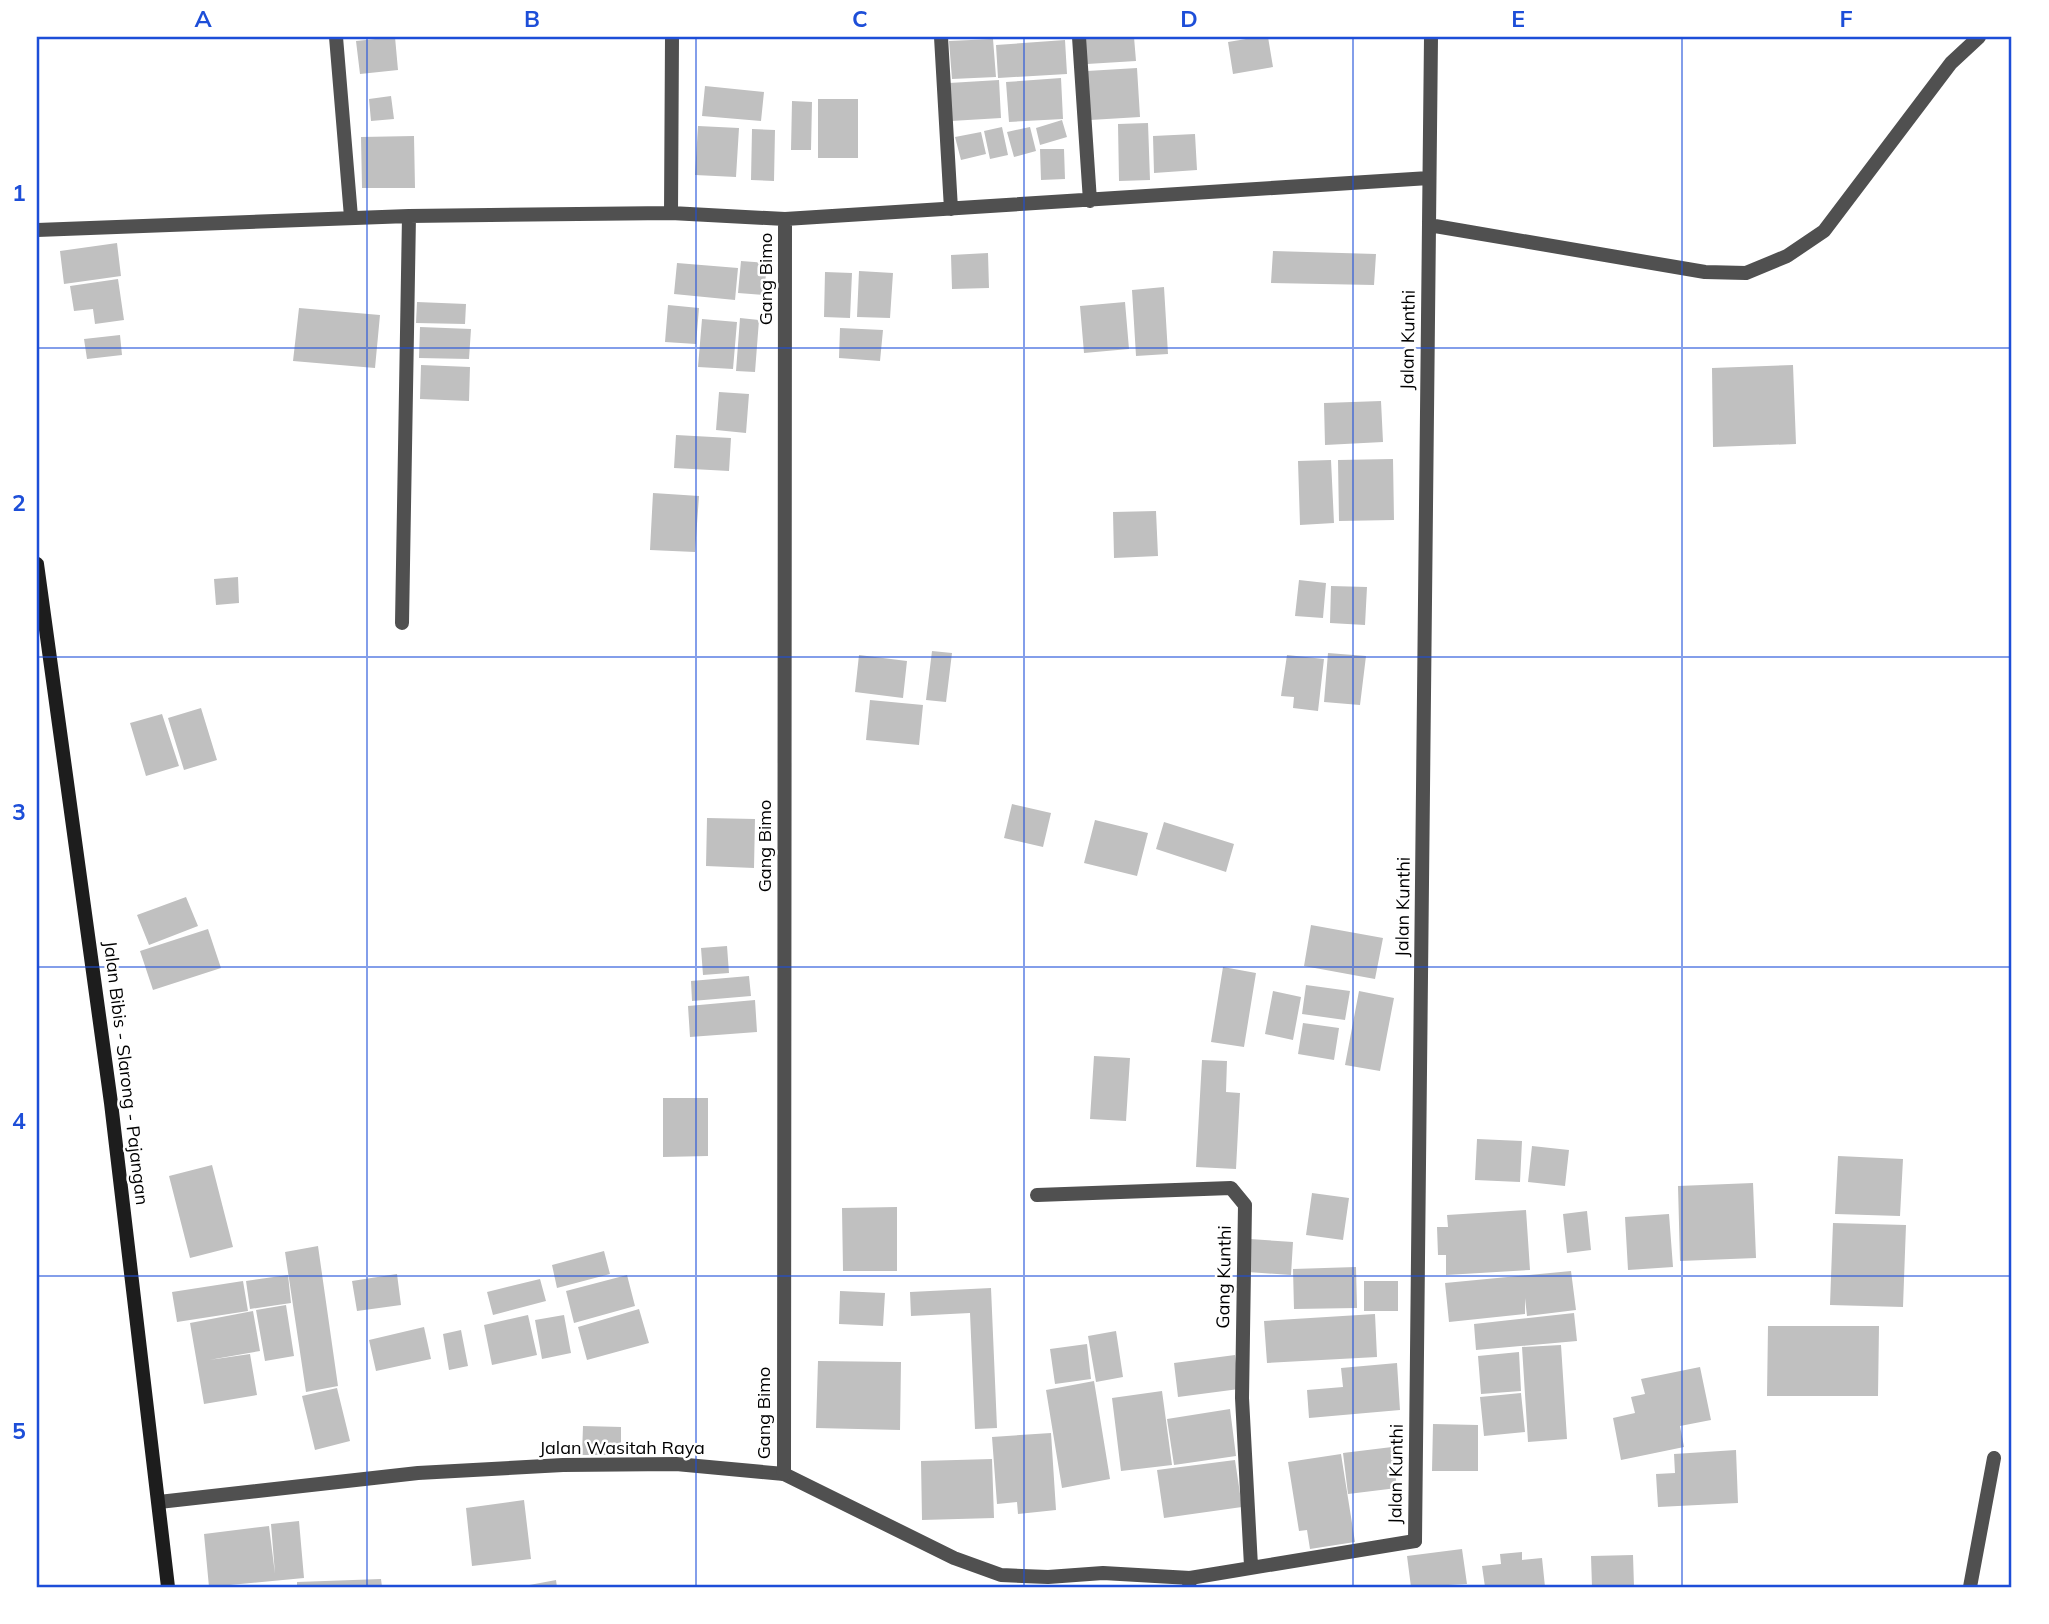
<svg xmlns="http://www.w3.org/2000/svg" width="2049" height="1624" font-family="Mulish,sans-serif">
  <rect width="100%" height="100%" fill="#fff"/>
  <path fill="#c0c0c0" d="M395,37L398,70L360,74L356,41Z
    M1085,37H1134L1136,61L1087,64Z
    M1258,37H1268L1273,67L1233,74L1228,42Z
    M993,39L996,77L952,79L949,41Z
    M1065,40L1067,74L998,78L996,45Z
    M1137,68L1140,117L1090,120L1087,71Z
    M1061,78L1063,119L1009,122L1006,82Z
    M999,80L1001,118L951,121L949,83Z
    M705,86L764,92L761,121L702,116Z
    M391,96L394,119L371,121L369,99Z
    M818,99H858V158H818Z
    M792,101L812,102L811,150H791Z
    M1062,120L1067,137L1040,145L1036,128Z
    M1148,123L1150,180L1119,181L1118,124Z
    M698,126L739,128L736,177L695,175Z
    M1002,127L1008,155L990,159L984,131Z
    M1030,127L1036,151L1014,157L1007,132Z
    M752,129L775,130L774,181L751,180Z
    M981,132L986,154L961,160L955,137Z
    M1195,134L1197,170L1154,173L1153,136Z
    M414,136L415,188H362L361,137Z
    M1040,149H1064L1065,179L1041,180Z
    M117,243L121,276L64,284L60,251Z
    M1273,251L1376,254L1374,285L1271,283Z
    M988,253L989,288L952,289L951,255Z
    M741,261L767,263L764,295L738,293Z
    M677,263L738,268L735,300L674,294Z
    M859,271L893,273L890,318L857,317Z
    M825,272L852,273L850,318L824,317Z
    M118,279L124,320L95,324L93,309L74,311L70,286Z
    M1164,287L1168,354L1136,356L1132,290Z
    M417,302L466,304L465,324L416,323Z
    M1125,302L1129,349L1084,353L1080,306Z
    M668,305L699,308L696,344L665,342Z
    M299,308L380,315L375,368L293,361Z
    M740,318L759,320L755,372L736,371Z
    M702,319L737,322L733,369L698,367Z
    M420,327L471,329L469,359L419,358Z
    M840,328L883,330L880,361L839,358Z
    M120,335L122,355L87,359L84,339Z
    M421,365L470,367L469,401L420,399Z
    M1793,365L1796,444L1713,447L1712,368Z
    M719,392L749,394L746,433L716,430Z
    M1381,401L1383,442L1325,445L1324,403Z
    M676,435L731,438L729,471L674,468Z
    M1393,459L1394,520L1339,521L1338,460Z
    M1331,460L1334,523L1300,525L1298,461Z
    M653,493L699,496L695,552L650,550Z
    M1156,511L1158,556L1114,558L1113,512Z
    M238,577L239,603L216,605L214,579Z
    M1299,580L1326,583L1323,618L1295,616Z
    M1331,586L1367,587L1365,625L1330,623Z
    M932,651L952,653L946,702L926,700Z
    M1328,653L1366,656L1360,705L1324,702Z
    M859,655L907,661L903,698L855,692Z
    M1287,655L1324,659L1318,711L1293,708L1294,697L1281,696Z
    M870,700L923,705L919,745L866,740Z
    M201,708L217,760L184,770L168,718Z
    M162,714L179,766L146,776L130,723Z
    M1012,804L1051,813L1043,847L1004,838Z
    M707,818L755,819L754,868L706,866Z
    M1095,820L1148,833L1137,876L1084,863Z
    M1164,822L1234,844L1226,872L1156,849Z
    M186,897L198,926L149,945L137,915Z
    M1311,925L1383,938L1375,979L1304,966Z
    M208,929L221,968L153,990L140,951Z
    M727,946L729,973L703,975L701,948Z
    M1223,967L1256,973L1244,1047L1211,1042Z
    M749,976L751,996L692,1001L691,981Z
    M1306,985L1350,991L1345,1020L1302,1014Z
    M1273,991L1301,997L1293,1040L1265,1034Z
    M1359,991L1394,998L1380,1071L1345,1065Z
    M755,1000L757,1032L690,1037L688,1006Z
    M1303,1023L1339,1028L1334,1060L1298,1054Z
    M1094,1056L1130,1058L1126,1121L1090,1119Z
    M1202,1060L1227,1061L1226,1092L1240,1093L1236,1169L1196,1167Z
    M663,1098H708V1156L663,1157Z
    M1477,1139L1522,1141L1520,1182L1475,1180Z
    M1532,1146L1569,1150L1565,1186L1528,1182Z
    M1838,1156L1903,1159L1900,1216L1835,1214Z
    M212,1165L233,1247L190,1258L169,1176Z
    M1753,1183L1756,1258L1680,1261L1678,1186Z
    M1312,1193L1349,1198L1343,1240L1306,1235Z
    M897,1207V1271H843L842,1208Z
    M1526,1210L1530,1270L1446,1275V1255H1438L1437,1227H1448L1447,1215Z
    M1587,1211L1591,1250L1567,1253L1563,1214Z
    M1669,1214L1673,1267L1628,1270L1625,1217Z
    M1833,1223L1906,1225L1903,1307L1830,1305Z
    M1250,1239L1293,1242L1291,1275L1248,1272Z
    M318,1246L338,1386L306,1392L285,1252Z
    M604,1251L610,1274L557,1288L552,1265Z
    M1356,1267L1357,1308L1294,1309L1293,1269Z
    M1571,1271L1576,1310L1527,1316L1525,1298V1314L1449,1322L1445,1283Z
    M397,1274L401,1305L357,1311L352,1281Z
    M288,1275L291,1303L250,1309L246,1281Z
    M627,1275L635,1306L574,1323L566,1291Z
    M540,1279L546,1301L493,1315L487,1292Z
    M243,1281L248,1311L177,1322L172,1292Z
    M1364,1281H1398V1311H1364Z
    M991,1288L997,1428L975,1429L970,1313L911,1316L910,1292Z
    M840,1291L885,1293L883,1326L839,1324Z
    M286,1305L294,1356L265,1361L256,1310Z
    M639,1309L649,1343L587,1360L578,1327Z
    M253,1311L260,1351L209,1360L250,1354L257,1395L204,1404L190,1323Z
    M1574,1313L1577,1341L1476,1350L1474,1324Z
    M1375,1314L1377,1357L1267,1363L1264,1321Z
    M528,1315L537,1355L492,1365L484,1325Z
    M564,1315L571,1353L542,1359L535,1320Z
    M1768,1326H1879L1878,1396H1767Z
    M424,1327L431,1359L376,1371L369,1340Z
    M461,1330L468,1366L449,1370L443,1334Z
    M1116,1331L1123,1377L1096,1382L1088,1336Z
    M1087,1344L1091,1379L1055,1384L1050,1349Z
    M1561,1345L1567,1439L1528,1442L1522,1347Z
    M1519,1352L1521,1391L1481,1394L1478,1356Z
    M1235,1355L1239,1389L1178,1397L1174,1363Z
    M818,1361L901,1362L900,1430L816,1428Z
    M1397,1363L1400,1410L1309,1418L1307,1390L1343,1387L1341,1368Z
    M1700,1367L1711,1420L1680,1426L1684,1447L1621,1460L1613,1418L1635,1413L1631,1397L1645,1394L1641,1379Z
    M1094,1381L1110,1479L1062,1488L1046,1390Z
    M337,1388L350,1441L315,1450L302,1396Z
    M1162,1391L1172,1465L1121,1471L1112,1398Z
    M1521,1393L1525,1432L1484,1436L1480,1397Z
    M1230,1409L1236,1456L1174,1465L1167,1419Z
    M1433,1424L1478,1425V1471H1432Z
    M583,1426L621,1427V1455H582Z
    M1051,1433L1056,1510L1018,1514L1017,1502L997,1504L992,1437Z
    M1392,1447L1397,1488L1348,1494L1343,1453Z
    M1736,1450L1738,1503L1658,1507L1656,1474L1675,1473L1674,1454Z
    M1341,1454L1355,1542L1310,1549L1307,1530L1299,1531L1288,1462Z
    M992,1459L994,1518L922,1520L921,1461Z
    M1235,1460L1242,1507L1164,1518L1157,1470Z
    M524,1500L531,1559L472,1566L466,1508Z
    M299,1521L304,1578L209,1587L204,1534L269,1526L275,1574L271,1524Z
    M1462,1549L1467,1584L1411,1587L1407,1556Z
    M1522,1552V1560L1542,1558L1545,1587H1485L1482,1566L1501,1564L1500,1554Z
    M1633,1555L1634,1587H1592L1591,1556Z
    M381,1579L382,1587H297V1582Z
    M556,1580L557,1587H524V1586Z"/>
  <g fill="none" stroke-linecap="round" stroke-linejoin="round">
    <path stroke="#505050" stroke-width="14" d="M1037,1195L1231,1188L1245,1205L1242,1398L1251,1566
      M159,1502L418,1473L563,1465L676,1464L784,1474L954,1558L1001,1575L1048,1577L1103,1573L1190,1578L1415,1541
      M1970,1587L1994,1458"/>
    <path stroke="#505050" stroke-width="14" d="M336,37L351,217
      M941,37L951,209
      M1079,37L1090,201
      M671,213L672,37
      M1429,225L1705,272L1746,273L1787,256L1824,231L1951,63L1979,37
      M37,230L409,216L671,213L785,219L1429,178
      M402,623L409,216
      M784,1474L785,219
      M1415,1541L1431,37
      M1189,1587L1190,1578"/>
    <path stroke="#1d1d1d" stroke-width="14" d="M37,564L111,1103L168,1587"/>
  </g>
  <path fill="none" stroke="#1d4ed8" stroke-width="2" stroke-opacity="0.55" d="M367,37V1587M696,37V1587M1024,37V1587M1353,37V1587M1682,37V1587M37,348H2012M37,657H2012M37,967H2012M37,1276H2012"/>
  <g text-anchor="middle" stroke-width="5" stroke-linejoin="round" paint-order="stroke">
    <g font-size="18" fill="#000" stroke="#fff">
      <text transform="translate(766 279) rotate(-90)" y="6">Gang Bimo</text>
      <text transform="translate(1408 340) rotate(-89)" y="6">Jalan Kunthi</text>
      <text transform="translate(765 846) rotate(-90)" y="6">Gang Bimo</text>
      <text transform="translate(1403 907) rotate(-89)" y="6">Jalan Kunthi</text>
      <text transform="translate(126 1073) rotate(83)" y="6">Jalan Bibis - Slarong - Pajangan</text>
      <text transform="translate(1224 1277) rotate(-89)" y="6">Gang Kunthi</text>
      <text transform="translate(764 1413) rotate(-90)" y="6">Gang Bimo</text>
      <text x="622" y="1454">Jalan Wasitah Raya</text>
      <text transform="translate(1396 1474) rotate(-89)" y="6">Jalan Kunthi</text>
    </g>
  </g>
  <rect width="2049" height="1624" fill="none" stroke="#ffffff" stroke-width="77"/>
  <rect x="38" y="38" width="1972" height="1548" fill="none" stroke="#1d4ed8" stroke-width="2.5"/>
  <g font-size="23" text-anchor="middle" font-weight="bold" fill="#1d4ed8">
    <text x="203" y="27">A</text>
    <text x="532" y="27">B</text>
    <text x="860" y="27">C</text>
    <text x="1189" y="27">D</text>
    <text x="1518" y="27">E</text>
    <text x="1846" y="27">F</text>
    <text x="19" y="201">1</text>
    <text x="19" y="511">2</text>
    <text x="19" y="820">3</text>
    <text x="19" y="1129">4</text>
    <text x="19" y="1439">5</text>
  </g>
</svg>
